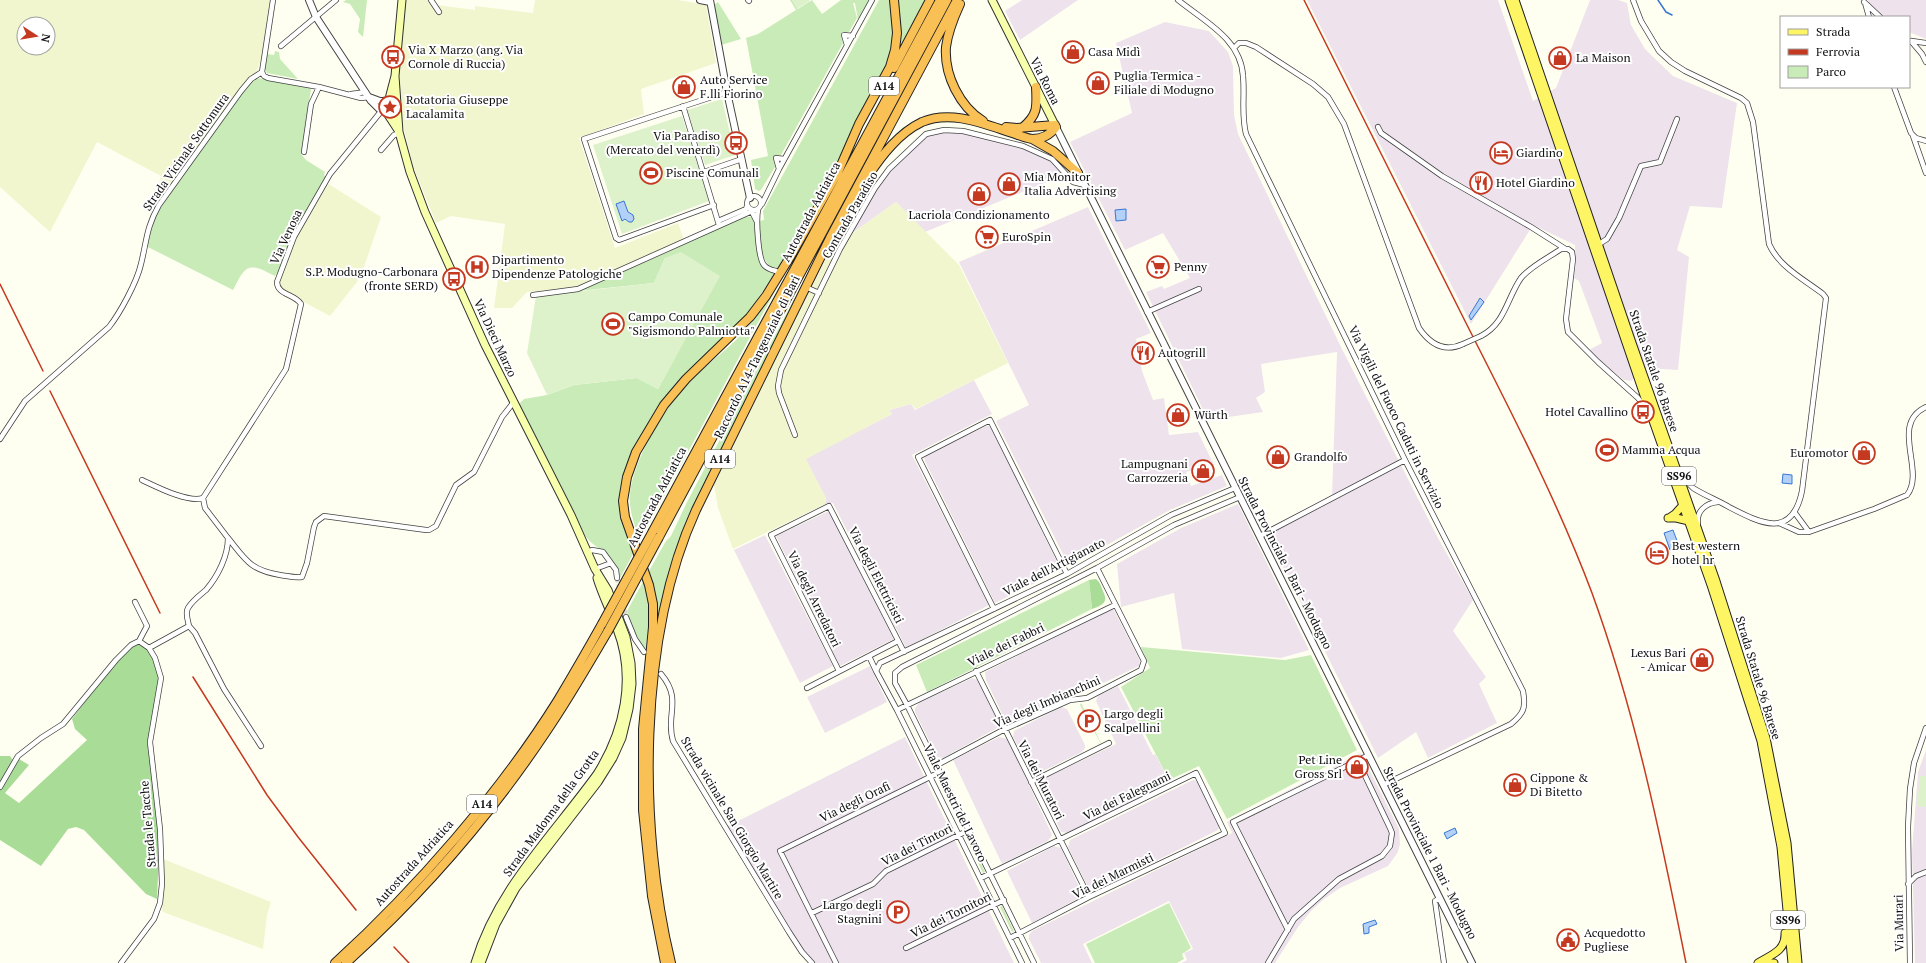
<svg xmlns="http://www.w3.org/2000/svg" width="1926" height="963" font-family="'PT Serif',serif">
  <rect width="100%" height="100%" fill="#fffff1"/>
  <path fill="#eee3ed" d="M1022,0H1078L1020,40L1005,11Z
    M1307,0H1498L1533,101L1556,88L1590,0H1618L1627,3L1631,25L1645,49L1673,76L1737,103L1722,208L1690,206L1677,250L1689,257L1678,370L1645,368L1631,381L1624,380L1598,359L1589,350L1602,343L1579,281L1574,278L1576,263L1575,245L1533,225L1471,324Z
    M1868,0H1926V39L1909,32V17H1884L1870,5Z
    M1165,22L1209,31L1228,52L1233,66L1234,115L1238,134L1342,349L1439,540L1473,600L1453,631L1486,677L1479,684L1497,723L1428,758L1416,732L1378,758L1266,533L1332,496L1337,352L1261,364L1265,392L1256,398L1263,412L1208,420L1146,292L1162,286L1164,289L1190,278L1163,233L1125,250L1070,142L1132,113L1116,43Z
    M943,132L967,134L1031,151L1049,159L1064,175L925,232L896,202L851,234L874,193L894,168L927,136Z
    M1088,207L1151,333L1136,339L1142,371L1153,400L1164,398L1169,435L1198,432L1214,465L1186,472L1191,486L1222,475L1227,486L1170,510L1069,566L996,421L1029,405L959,262Z
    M974,380L992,414L912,455L989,605L906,648L833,503L825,504L826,498L804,459L892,414L889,410L911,404L915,410Z
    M986,426H990L1061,570L995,603L924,459L926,455Z
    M1238,504L1293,617L1309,650L1281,658L1182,649L1174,593L1121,607L1117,564L1181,528Z
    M829,511L894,639L840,666L776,536Z
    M765,535L833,666L800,683L734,550Z
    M1112,609L1114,610L1140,661L1139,666L1091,689L1086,685L1011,722L1005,720L986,680L985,672Z
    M870,666L887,702L825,733L807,697Z
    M972,678L978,680L997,720V728L943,758L937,757L915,712V708L920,702Z
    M1118,686L1153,755L1155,754L1170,782L1068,833L1061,832L1039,785L1042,780L1116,744L1096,701L1098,696Z
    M1061,707L1067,709L1085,745V748L1082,752L1039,773H1033L1013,737L1014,731Z
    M905,737L988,909L1014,963H809L796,949L724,828Z
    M999,737L1008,739L1052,835L1048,841L1002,864L953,760Z
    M1926,750V963H1915L1912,851L1918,772Z
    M1361,753L1399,829L1400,844L1398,852L1388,866L1340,888L1324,899L1311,911L1298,927L1275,963H1181L1187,960L1184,953L1193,949L1169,901L1083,944L1092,963H1041L1029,939V935L1032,931L1232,833L1227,822Z
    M1193,780L1198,781L1220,825L1218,830L1096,891L1089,889L1068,847L1070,840Z
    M1054,846L1061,848L1080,889L1081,895L1079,898L1032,923L1007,871Z"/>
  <path fill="#f2f6cf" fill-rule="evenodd" d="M0,0H271L261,59L257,71L246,81L183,169L153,205L161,176L97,142L50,232L0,187ZM24,24H48V48H24Z
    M406,0H429L441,12L437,5L475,10V6L533,13L535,0H678L706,5L716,63L641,89L644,114L579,138L615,248L678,223L684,240L580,287L527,292L512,308H494L505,224L451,216L436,223L413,166L402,121L400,96V60Z
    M327,183L381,217L363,270L357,282L330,316L285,292L281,290L278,282L293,243Z
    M896,202L959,265L1008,363L916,409L911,404L889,410L892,414L806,459L826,498L825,504L733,549L718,508L714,485L834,242L851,234Z
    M163,859L271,902L267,915L263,949L163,912L160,903Z"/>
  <path fill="#c9ebb8" d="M346,0H367L363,37L358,32L360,19L350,4L343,2Z
    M790,0H792L798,9L812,0L822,14L841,0H869L858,20L855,3H853L857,18L849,32L841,33L843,43L781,155L773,157L775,167L761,190L759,191L755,189L751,160L768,156L746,38L758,34L796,10Z
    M879,0H892L896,30L888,67L777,271C757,261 761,240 759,221L764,220L763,211Z
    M897,0H925L902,43H900Z
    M718,2L741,39L721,45L714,5Z
    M275,51L279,52L280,59L298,79L267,73L265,69L267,54L274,55Z
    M257,78L305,86L311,89L301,154L306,160L325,172L324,175L328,179L319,191L280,269L275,276C248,262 246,264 233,290L146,246L151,226L158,212L211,134L251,82Z
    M743,216L751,217C765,232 748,261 775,273L746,316L691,371L632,453L622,521L633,554L620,578C612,548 598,554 584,534L520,408V403L524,399L547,395L574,385L637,378L658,389L719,276L665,258L654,283L578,291L659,256Z
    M812,265L693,507L675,555L673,556L658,628C659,607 656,590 649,571L666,541L671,536L687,502Z
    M782,278L640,541C635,526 628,509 630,493C634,460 660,416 681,391C697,372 717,358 735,341C754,323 768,300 782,278Z
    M644,580L650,604L649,625L645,651L631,625L627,611Z
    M1089,580L1092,609L927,692L916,665Z
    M1141,647L1285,660L1311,655L1357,750L1227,819L1199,766L1169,780L1121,687L1150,668Z
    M1081,703L1101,743V744L1080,705Z
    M967,835L985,872L983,873L965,836Z
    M1169,903L1191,948L1182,954L1184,959L1177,963H1095L1086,944Z
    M1002,906L1014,931L1012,932L1000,907Z"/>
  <path fill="#a9dd97" d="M1096,579C1100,582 1101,586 1103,591C1109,603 1102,605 1092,609L1089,580Z
    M135,644H145L160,671L150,742L160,829L157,899L146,894L84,830L76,827L68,829L41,866L0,840V789L19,759L29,765L5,793L19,803L87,740L75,729L72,719L109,670Z
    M0,756H10L13,760L0,783Z"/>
  <path fill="#ddf2cb" d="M792,0H809L810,1L797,9Z
    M722,99L735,155L705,165L687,110Z
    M682,116L709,201L622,234L593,145Z
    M681,252L720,276L658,389L637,378L574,385L547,395L527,353L536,296L654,283L665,258Z
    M1920,776H1926V807L1917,806Z"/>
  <path fill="#b3d1f8" stroke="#3777d2" d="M624,201L628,212L633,215L634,219L632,222H629L625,219L622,221L616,204Z
    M1126,209V220L1116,221L1115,210Z
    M1480,298L1484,302L1471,320L1469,316Z
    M1783,474L1792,475V484L1782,483Z
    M1673,530L1679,546L1670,550L1664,533Z
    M1455,828L1457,833L1447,839L1444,833Z
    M1375,920L1377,924L1369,927V933L1364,934L1363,924Z"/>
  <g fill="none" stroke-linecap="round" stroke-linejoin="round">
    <path stroke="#3777d2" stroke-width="1.5" d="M1658,0L1666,12L1672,15"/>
    <path stroke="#dbdbcf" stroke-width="4.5" stroke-dasharray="4.5 2" stroke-linecap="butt" d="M617,578L626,617"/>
    <g stroke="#424242" stroke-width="6">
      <path id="minor" d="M431,0L439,12
        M748,0L749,1
        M1178,0C1204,21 1241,39 1243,76C1245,96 1241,114 1246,134L1405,460L1523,691C1526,708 1524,713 1511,724L1383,785
        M1633,0L1641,21L1659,51L1671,62L1685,71L1741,98L1747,103L1753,122L1769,244C1779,267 1805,280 1823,294L1826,298L1802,491C1792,540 1760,523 1729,507C1717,500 1704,495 1693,488L1685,480L1680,470
        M1864,2L1880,17
        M1865,3L1869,17
        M1911,41L1922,54L1926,62
        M1912,41L1926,43
        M847,45L844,35L853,36
        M281,46L336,0
        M1234,48L1239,43H1246L1256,47L1313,84L1328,97L1344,124L1419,328C1430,344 1444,353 1463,344
        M262,72L264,76L268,78L319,87L361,98L369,97
        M262,72L273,0
        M1894,87L1911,133L1916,138L1926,141
        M351,94L366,92
        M683,106L719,225
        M1378,127L1381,133L1442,176L1531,227L1564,248
        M1913,136L1926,173
        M381,150L394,135L400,133
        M304,152L311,104L319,87
        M779,169L776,158L784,159
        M704,172L742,159
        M747 203a7 7 0 1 1 14 0a7 7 0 1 1-14 0Z
        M762,204L779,169L872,0
        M714,205L619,240L616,238L584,139L727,92
        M758,210C756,220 758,258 764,265C767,269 772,270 776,271
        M718,221L746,209L747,206
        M1599,244L1607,239L1619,218L1641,166L1660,162L1677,119
        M810,289L819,293
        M533,295L578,289L750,212L751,210L757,222
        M1147,312L1199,289
        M1481,336C1505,324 1507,298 1521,278C1531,266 1548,258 1561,249H1568L1572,252L1573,259L1566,319L1568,332L1598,362L1638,398L1641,402L1646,417
        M795,435L779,393L778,386L781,370L840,249L875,188L889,169L926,134L944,130L963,131L1023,146L1052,159L1073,182L1085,185
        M0,439L25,401L109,327C120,313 137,282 141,264C147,240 146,228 159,205L241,91L251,79L262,72
        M142,480C157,487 188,503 203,498
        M1779,523L1799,532H1809L1795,513
        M1698,524C1696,511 1706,503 1718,502
        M1809,532L1874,509L1907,495C1926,471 1889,424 1926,407
        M1260,536L1405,460
        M228,538C246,560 250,570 280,575C288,576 294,578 302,577L307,563L314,527L316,522L324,516L426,530H429L436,526L456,485L474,472L502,417L513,403
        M588,552L592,550L603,552L616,570L617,578
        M595,569L611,563
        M994,609L918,457L990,420L1067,574
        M626,617L635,639L644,652
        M189,626C188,621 185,613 188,608C192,601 200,595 206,590C218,576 228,556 228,538L205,508L203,498L286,369L301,304C295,294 277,295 277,282L294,237L330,174L383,109
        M149,648L189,626L195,633L224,689L261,746
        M869,656L876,671
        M839,671L771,535L829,506L904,652
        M976,671L1089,897
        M661,674C683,700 665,715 673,741L789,932L802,952L812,963
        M807,688L898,641
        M897,710L1115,605
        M937,765L1005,729L1070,700L1087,698L1141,670L1144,661L1097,568
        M1031,782L1109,743
        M0,787L18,756L41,738L63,724L116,660L131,645L139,641L147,626L135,602
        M981,878L1196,773L1225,833L1089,897L1010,938
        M1908,884L1916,876L1926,872
        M1440,898L1435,901L1444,963
        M812,913L873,884L886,871L969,830
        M1288,930L1233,822L1369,755
        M906,948L1004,900
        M121,963L154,919L160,903L162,884L160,829L150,742L161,678L155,658L149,648L139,641
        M836,963L780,851L940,772
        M1022,963L897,710L876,671L880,663L1067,574L1171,515L1235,488
        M1034,963L907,705L895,683V673L902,667L1097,568L1174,525L1240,497
        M1268,963L1294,919L1339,879L1382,856L1390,846L1392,833L1390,828L1358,761
        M1910,963L1908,827L1910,789L1914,763L1926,728"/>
    </g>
    <g stroke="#424242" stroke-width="8">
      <path id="tertiary" d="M309,0L316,17L371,101L379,109H383
        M700,0L710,2
        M710,0L727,92L750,198
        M369,97L380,101H385
        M1056,127L1472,963"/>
    </g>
    <g stroke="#313131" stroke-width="9">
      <path id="secondary" d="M992,0L1056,127
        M395,76L399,132L410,172L425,212L485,345L571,515L595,569L608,590L626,637L631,663L632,684L629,709L622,738L613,758L598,782L516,888L496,924L481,963
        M389,99L395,76L402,0
        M394,101H385L383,107L398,130
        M475,963C497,889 553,835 597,774C624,731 636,678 617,629C611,612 602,595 597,578"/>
    </g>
    <g stroke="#202020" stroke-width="9">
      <path id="primary" d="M1509,0L1645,398L1711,585L1761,741L1781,847L1792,963
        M1515,0L1632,343L1716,581L1766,738L1787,843L1798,963
        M1668,518H1676L1689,521
        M1669,518L1675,514L1683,505
        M1761,962L1774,963
        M1758,963C1771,955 1786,951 1785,933"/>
    </g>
    <g stroke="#202020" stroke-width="10">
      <path id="motorway" d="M960,4C954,17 948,32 946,47C944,75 960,107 983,121
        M894,68L930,0
        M1006,127L1017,128L1055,125
        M1022,128C1038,115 1037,107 1036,87
        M1032,139L1053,151L1078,173
        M868,176C882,155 899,133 922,122C950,110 982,123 1009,132C1016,134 1025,138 1032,139C1042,139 1050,135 1056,127
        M653,531L940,0
        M659,537L947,0
        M335,963C416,889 500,793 558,700C573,675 588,649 602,624
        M346,963C421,895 490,816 546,732C568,700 588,665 608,631
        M665,963L652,896L643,810V729L653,627V604L649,585L625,517L623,501L627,477L636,452L664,405L686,379L750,317L766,296L790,257L838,172L859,124L890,67L895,50L897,33L894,0
        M671,963C638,828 638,637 696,510L830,238L957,0"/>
    </g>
    <use href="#minor" stroke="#fff" stroke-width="4.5"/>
    <use href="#tertiary" stroke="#fff" stroke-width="6"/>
    <use href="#secondary" stroke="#f8ffac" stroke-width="7"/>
    <use href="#primary" stroke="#fdf563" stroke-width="7"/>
    <use href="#motorway" stroke="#f9c055" stroke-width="8"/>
    <path stroke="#c53921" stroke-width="1.5" d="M1304,0C1358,108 1412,215 1466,323C1511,412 1557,500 1592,593C1636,714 1661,837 1686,963
      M0,284L43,371
      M50,391L160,613
      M193,677L267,795L298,837L356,910
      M394,947L409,963"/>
    <g stroke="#424242" stroke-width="6" stroke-linecap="butt">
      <path id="minor-bridge" d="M1463,344L1481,336"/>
    </g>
    <g stroke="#202020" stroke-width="10" stroke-linecap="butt">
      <path id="motorway-bridge" d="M602,624L653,531
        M608,631L659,537"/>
    </g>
    <use href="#minor-bridge" stroke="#fff" stroke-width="4.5"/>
    <use href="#motorway-bridge" stroke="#f9c055" stroke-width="8"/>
  </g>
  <defs>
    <g id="shop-ring" transform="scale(1.15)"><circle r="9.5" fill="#fff" stroke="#c53921" stroke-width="1.5"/><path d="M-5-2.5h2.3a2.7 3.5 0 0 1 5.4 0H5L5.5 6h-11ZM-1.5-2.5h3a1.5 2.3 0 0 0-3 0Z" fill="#c53921"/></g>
    <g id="bus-ring" transform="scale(1.15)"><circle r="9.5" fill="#fff" stroke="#c53921" stroke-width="1.5"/><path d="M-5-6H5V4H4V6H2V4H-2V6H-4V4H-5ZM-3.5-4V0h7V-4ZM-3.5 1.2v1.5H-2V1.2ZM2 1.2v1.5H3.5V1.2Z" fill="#c53921"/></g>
    <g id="sight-ring" transform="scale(1.15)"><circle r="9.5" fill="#fff" stroke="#c53921" stroke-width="1.5"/><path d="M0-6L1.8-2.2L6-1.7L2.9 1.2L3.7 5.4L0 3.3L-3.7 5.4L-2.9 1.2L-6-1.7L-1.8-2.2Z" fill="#c53921"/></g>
    <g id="hotel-ring" transform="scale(1.15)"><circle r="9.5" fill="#fff" stroke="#c53921" stroke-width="1.5"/><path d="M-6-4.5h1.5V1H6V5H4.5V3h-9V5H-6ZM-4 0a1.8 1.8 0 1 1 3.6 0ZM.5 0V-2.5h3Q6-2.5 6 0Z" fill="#c53921"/></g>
    <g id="stadium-ring" transform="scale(1.15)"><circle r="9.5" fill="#fff" stroke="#c53921" stroke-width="1.5"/><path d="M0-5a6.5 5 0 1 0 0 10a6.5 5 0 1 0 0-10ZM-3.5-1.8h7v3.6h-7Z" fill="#c53921"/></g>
    <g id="restaurant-ring" transform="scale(1.15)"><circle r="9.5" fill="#fff" stroke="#c53921" stroke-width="1.5"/><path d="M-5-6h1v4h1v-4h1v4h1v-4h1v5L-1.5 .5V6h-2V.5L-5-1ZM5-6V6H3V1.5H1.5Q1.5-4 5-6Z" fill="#c53921"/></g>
    <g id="supermarket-ring" transform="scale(1.15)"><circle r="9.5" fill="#fff" stroke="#c53921" stroke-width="1.5"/><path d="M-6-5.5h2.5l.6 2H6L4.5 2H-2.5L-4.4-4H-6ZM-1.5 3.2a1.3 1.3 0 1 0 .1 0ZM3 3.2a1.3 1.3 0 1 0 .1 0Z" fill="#c53921"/></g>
    <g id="hospital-ring" transform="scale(1.15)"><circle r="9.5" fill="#fff" stroke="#c53921" stroke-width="1.5"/><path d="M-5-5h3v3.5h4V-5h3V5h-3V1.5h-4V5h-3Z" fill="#c53921"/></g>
    <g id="parking-ring" transform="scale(1.15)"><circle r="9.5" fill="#fff" stroke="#c53921" stroke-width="1.5"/><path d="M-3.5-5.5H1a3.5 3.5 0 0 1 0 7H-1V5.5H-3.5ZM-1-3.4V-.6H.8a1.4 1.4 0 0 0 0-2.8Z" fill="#c53921"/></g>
    <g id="civic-ring" transform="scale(1.15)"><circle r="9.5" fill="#fff" stroke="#c53921" stroke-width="1.5"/><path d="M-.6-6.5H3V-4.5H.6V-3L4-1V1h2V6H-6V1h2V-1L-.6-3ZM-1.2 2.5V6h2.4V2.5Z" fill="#c53921"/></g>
  </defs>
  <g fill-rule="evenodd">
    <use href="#shop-ring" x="1073" y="52"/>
    <use href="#bus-ring" x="393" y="57"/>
    <use href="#shop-ring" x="1560" y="58"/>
    <use href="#shop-ring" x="1098" y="83"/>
    <use href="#shop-ring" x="684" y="87"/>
    <use href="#sight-ring" x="390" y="107"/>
    <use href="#bus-ring" x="736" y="143"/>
    <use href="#hotel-ring" x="1501" y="153"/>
    <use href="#stadium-ring" x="651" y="173"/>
    <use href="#restaurant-ring" x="1481" y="183"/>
    <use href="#shop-ring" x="1009" y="184"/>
    <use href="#shop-ring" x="979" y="194"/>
    <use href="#supermarket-ring" x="987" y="237"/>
    <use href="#hospital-ring" x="477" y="267"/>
    <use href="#supermarket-ring" x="1158" y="267"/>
    <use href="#bus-ring" x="454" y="279"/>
    <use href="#stadium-ring" x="613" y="324"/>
    <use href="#restaurant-ring" x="1143" y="353"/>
    <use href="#bus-ring" x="1643" y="412"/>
    <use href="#shop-ring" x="1178" y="415"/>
    <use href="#stadium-ring" x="1607" y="450"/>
    <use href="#shop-ring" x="1864" y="453"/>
    <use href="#shop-ring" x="1278" y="457"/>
    <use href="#shop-ring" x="1203" y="471"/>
    <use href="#hotel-ring" x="1657" y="553"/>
    <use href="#shop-ring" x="1702" y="660"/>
    <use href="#parking-ring" x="1089" y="721"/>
    <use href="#shop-ring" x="1357" y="767"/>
    <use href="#shop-ring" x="1515" y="785"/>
    <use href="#parking-ring" x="898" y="912"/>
    <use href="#civic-ring" x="1568" y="940"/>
  </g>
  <g text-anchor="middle" stroke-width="4" stroke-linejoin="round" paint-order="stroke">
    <g fill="#fff" stroke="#575757" stroke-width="1">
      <rect x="869" y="77" width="30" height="18" rx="3"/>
      <rect x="705" y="450" width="30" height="18" rx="3"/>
      <rect x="1662" y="467" width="34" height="18" rx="3"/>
      <rect x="467" y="795" width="30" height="18" rx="3"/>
      <rect x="1771" y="911" width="34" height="18" rx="3"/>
    </g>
    <g font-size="11" font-weight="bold" fill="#0f0f0f">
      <text x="884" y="90">A14</text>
      <text x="720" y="463">A14</text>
      <text x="1679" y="480">SS96</text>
      <text x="482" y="808">A14</text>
      <text x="1788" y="924">SS96</text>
    </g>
    <g font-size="12" fill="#0f0f0f" stroke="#fff" text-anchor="start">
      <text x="408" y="54">Via X Marzo (ang. Via<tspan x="408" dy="14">Cornole di Ruccia)</tspan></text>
      <text x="1088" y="56">Casa Midì</text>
      <text x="1576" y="62">La Maison</text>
      <text x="1114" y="80">Puglia Termica -<tspan x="1114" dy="14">Filiale di Modugno</tspan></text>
      <text x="700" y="84">Auto Service<tspan x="700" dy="14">F.lli Fiorino</tspan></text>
      <text x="406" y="104">Rotatoria Giuseppe<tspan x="406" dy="14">Lacalamita</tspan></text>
      <text x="720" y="140" text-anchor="end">Via Paradiso<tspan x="720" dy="14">(Mercato del venerdì)</tspan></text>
      <text x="1516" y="157">Giardino</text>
      <text x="666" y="177">Piscine Comunali</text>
      <text x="1024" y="181">Mia Monitor<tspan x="1024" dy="14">Italia Advertising</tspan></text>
      <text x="1496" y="187">Hotel Giardino</text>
      <text x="979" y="219" text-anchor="middle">Lacriola Condizionamento</text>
      <text x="1002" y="241">EuroSpin</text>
      <text x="492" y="264">Dipartimento<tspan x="492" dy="14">Dipendenze Patologiche</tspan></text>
      <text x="1174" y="271">Penny</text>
      <text x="438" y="276" text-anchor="end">S.P. Modugno-Carbonara<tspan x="438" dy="14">(fronte SERD)</tspan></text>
      <text x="628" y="321">Campo Comunale<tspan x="628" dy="14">"Sigismondo Palmiotta"</tspan></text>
      <text x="1158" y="357">Autogrill</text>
      <text x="1628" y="416" text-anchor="end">Hotel Cavallino</text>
      <text x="1194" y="419">Würth</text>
      <text x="1622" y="454">Mamma Acqua</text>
      <text x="1848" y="457" text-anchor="end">Euromotor</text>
      <text x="1294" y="461">Grandolfo</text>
      <text x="1188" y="468" text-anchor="end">Lampugnani<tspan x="1188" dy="14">Carrozzeria</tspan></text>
      <text x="1672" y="550">Best western<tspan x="1672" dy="14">hotel hr</tspan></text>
      <text x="1686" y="657" text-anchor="end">Lexus Bari<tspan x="1686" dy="14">- Amicar</tspan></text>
      <text x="1104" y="718">Largo degli<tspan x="1104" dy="14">Scalpellini</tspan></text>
      <text x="1342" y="764" text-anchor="end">Pet Line<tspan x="1342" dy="14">Gross Srl</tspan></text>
      <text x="1530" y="782">Cippone &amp;<tspan x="1530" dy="14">Di Bitetto</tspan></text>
      <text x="882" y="909" text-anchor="end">Largo degli<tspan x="882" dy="14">Stagnini</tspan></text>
      <text x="1584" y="937">Acquedotto<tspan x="1584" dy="14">Pugliese</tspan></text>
    </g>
    <g font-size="12" fill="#0f0f0f" stroke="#fff">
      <text transform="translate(1045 81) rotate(63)" y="4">Via Roma</text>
      <text transform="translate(186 152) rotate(-55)" y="4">Strada Vicinale Sottomura</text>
      <text transform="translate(811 212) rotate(-62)" y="4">Autostrada Adriatica</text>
      <text transform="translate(850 215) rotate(-60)" y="4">Contrada Paradiso</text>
      <text transform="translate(286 237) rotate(-65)" y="4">Via Venosa</text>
      <text transform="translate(495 338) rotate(65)" y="4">Via Dieci Marzo</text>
      <text transform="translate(757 357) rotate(-64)" y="4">Raccordo A14-Tangenziale di Bari</text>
      <text transform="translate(1654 371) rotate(71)" y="4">Strada Statale 96 Barese</text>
      <text transform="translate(1396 417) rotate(64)" y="4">Via Vigili del Fuoco Caduti in Servizio</text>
      <text transform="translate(657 497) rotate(-62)" y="4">Autostrada Adriatica</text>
      <text transform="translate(1285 563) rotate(63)" y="4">Strada Provinciale 1 Bari - Modugno</text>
      <text transform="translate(1054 567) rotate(-27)" y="4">Viale dell'Artigianato</text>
      <text transform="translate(876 575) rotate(63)" y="4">Via degli Elettricisti</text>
      <text transform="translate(814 599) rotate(64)" y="4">Via degli Arredatori</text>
      <text transform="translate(1006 645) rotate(-26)" y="4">Viale dei Fabbri</text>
      <text transform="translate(1758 678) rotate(73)" y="4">Strada Statale 96 Barese</text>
      <text transform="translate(1047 702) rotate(-23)" y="4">Via degli Imbianchini</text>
      <text transform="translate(1041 780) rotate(63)" y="4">Via dei Muratori</text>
      <text transform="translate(1127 796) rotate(-26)" y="4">Via dei Falegnami</text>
      <text transform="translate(855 802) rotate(-26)" y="4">Via degli Orafi</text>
      <text transform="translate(955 803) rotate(64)" y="4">Viale Maestri del Lavoro</text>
      <text transform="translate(551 813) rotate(-54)" y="4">Strada Madonna della Grotta</text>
      <text transform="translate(732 818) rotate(59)" y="4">Strada vicinale San Giorgio Martire</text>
      <text transform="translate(148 824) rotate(-95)" y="4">Strada le Tacche</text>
      <text transform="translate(917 845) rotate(-27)" y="4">Via dei Tintori</text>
      <text transform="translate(1430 853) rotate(63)" y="4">Strada Provinciale 1 Bari - Modugno</text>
      <text transform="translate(414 863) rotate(-48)" y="4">Autostrada Adriatica</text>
      <text transform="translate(1113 876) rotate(-26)" y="4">Via dei Marmisti</text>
      <text transform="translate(951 915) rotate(-26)" y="4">Via dei Tornitori</text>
      <text transform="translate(1899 923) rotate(-91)" y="4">Via Murari</text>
    </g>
  </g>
  <rect x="1780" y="16" width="130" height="72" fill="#ffffff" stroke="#9f9f9f"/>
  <rect x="1788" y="29" width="20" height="6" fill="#fdf563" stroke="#9f9f9f"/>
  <text x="1816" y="36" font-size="12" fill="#0f0f0f">Strada</text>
  <rect x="1788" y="49" width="20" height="6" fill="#c53921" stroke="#9f9f9f"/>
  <text x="1816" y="56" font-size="12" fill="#0f0f0f">Ferrovia</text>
  <rect x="1788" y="66" width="20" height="12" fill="#c9ebb8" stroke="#9f9f9f"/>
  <text x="1816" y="76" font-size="12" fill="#0f0f0f">Parco</text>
  <g transform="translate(36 36) rotate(102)"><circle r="19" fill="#ffffff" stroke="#9f9f9f"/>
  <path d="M0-3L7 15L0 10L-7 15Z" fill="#c53921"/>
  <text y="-6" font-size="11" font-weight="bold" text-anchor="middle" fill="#0f0f0f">N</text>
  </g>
</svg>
